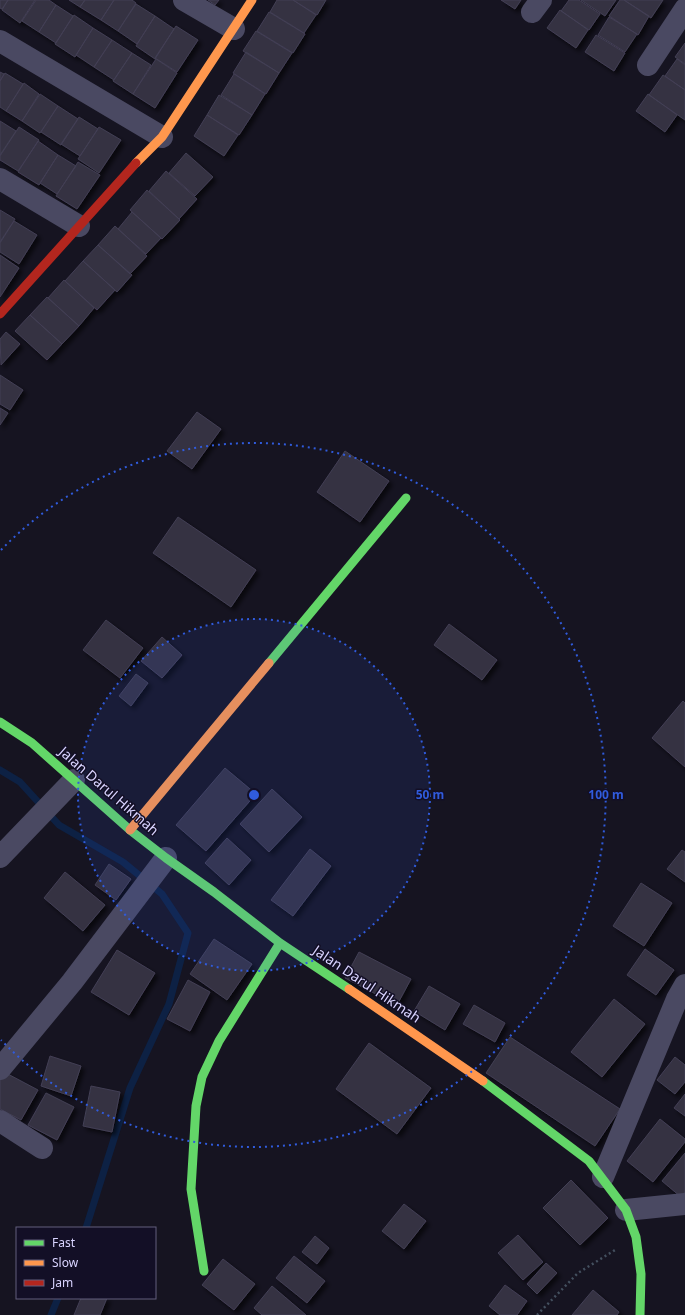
<svg xmlns="http://www.w3.org/2000/svg" width="685" height="1315" font-family="'Noto Sans',sans-serif">
  <defs>
    <filter id="shadow"><feDropShadow dx="3.5" dy="3.5" stdDeviation="2" flood-color="#0009"/></filter>
  </defs>
  <rect width="100%" height="100%" fill="#161421"/>
  <g fill="none" stroke-linecap="round" stroke-linejoin="round">
    <path stroke="#0d2144" stroke-width="7" d="M0,770L20,782L59,825L123,862L162,894L188,933L169,1004L130,1088L86,1228
      M51,1315L58,1298"/>
  </g>
  <path fill="#343243" stroke="#433f54" filter="url(#shadow)" d="M0,0H8L2,9L0,8Z
    M8,0H35L20,23L2,10Z
    M36,0H49L56,5L39,32L22,21Z
    M69,0H85L80,7Z
    M85,0H114L101,20L80,7Z
    M114,0H132L136,3L118,31L101,20Z
    M208,0H219L215,5Z
    M277,0H293L316,15L304,33L270,12Z
    M293,0H326L317,15Z
    M501,0H521L515,9Z
    M569,0H579L600,14L589,30L561,11Z
    M581,0H616L605,16Z
    M620,0H624L649,16L638,35L609,16Z
    M624,0H663L651,18Z
    M136,4L155,16L137,44L118,31Z
    M56,5L73,16L56,43L39,32Z
    M560,10L588,30L576,48L547,28Z
    M269,12L305,34L293,53L257,31Z
    M74,15L93,28L75,57L55,44Z
    M155,16L174,29L155,59L136,46Z
    M609,17L637,34L625,52L598,35Z
    M176,26L198,40L177,72L155,58Z
    M93,28L112,40L94,67L76,55Z
    M256,31L292,53L279,73L243,51Z
    M596,35L625,53L614,71L585,52Z
    M112,40L132,53L114,80L94,67Z
    M685,43V64L675,57Z
    M246,52L279,73L266,94L233,73Z
    M132,53L151,65L133,94L113,81Z
    M156,59L177,73L155,108L133,94Z
    M677,59L685,65V90L665,76Z
    M0,72L4,74L0,81Z
    M5,73L23,84L6,111L0,107V81Z
    M234,74L265,94L252,115L221,95Z
    M663,75L685,90V120L649,95Z
    M24,83L39,94L22,121L6,111Z
    M40,94L58,106L40,133L22,121Z
    M648,94L677,115L665,132L636,111Z
    M219,95L252,115L239,135L207,115Z
    M58,106L78,119L61,145L41,132Z
    M207,115L238,135L224,156L194,136Z
    M79,117L98,129L80,156L61,144Z
    M0,121L16,131L0,155Z
    M19,127L39,140L18,171L0,160V156Z
    M99,127L121,140L99,173L78,159Z
    M38,141L58,155L39,185L18,172Z
    M186,153L213,177L195,196L169,173Z
    M58,155L76,166L57,194L40,183Z
    M78,162L100,175L77,209L56,196Z
    M166,171L197,199L179,219L149,191Z
    M147,190L180,220L162,239L130,210Z
    M0,210L15,219L0,242Z
    M132,212L161,238L146,254L118,229Z
    M14,221L37,235L19,264L0,252V243Z
    M115,226L147,256L130,274L98,245Z
    M98,245L132,275L117,292L83,261Z
    M0,255L19,268L0,297Z
    M83,261L115,290L97,310L65,281Z
    M64,280L94,308L79,326L48,298Z
    M47,297L79,326L62,344L30,315Z
    M30,315L62,344L47,360L15,331Z
    M6,332L20,344L1,365L0,339Z
    M0,375L23,390L10,410L0,404Z
    M0,408L8,413L0,425Z
    M197,412L221,429L192,469L167,451Z
    M345,451L389,481L360,522L317,492Z
    M178,517L256,570L231,607L153,553Z
    M106,620L143,648L120,678L83,650Z
    M449,624L497,660L482,680L434,645Z
    M162,637L182,655L162,678L141,661Z
    M136,674L148,683L131,706L119,696Z
    M683,701L685,703V767L652,738Z
    M225,768L256,794L206,851L176,825Z
    M272,789L302,817L269,852L240,824Z
    M227,838L251,860L229,885L205,863Z
    M310,849L331,866L293,916L271,900Z
    M682,850L685,852V882L667,869Z
    M109,864L131,879L116,900L95,885Z
    M65,872L105,905L83,931L44,898Z
    M641,883L672,903L644,946L613,926Z
    M214,939L252,964L227,1000L190,974Z
    M645,949L674,970L656,995L627,975Z
    M117,950L155,973L129,1015L91,992Z
    M359,952L411,979L397,1005L345,978Z
    M188,980L210,992L190,1031L167,1019Z
    M429,986L460,1004L445,1030L414,1011Z
    M614,999L645,1024L602,1077L571,1052Z
    M474,1005L505,1023L495,1042L463,1024Z
    M510,1037L620,1109L595,1146L486,1073Z
    M369,1043L431,1088L397,1134L336,1089Z
    M50,1056L81,1066L71,1096L41,1086Z
    M675,1057L685,1065V1082L675,1094L657,1080Z
    M4,1072L38,1090L21,1120L0,1109V1080Z
    M91,1086L120,1092L112,1132L83,1126Z
    M46,1093L74,1107L57,1140L28,1125Z
    M685,1094V1116L674,1108Z
    M660,1119L685,1139V1142L653,1182L627,1161Z
    M685,1153V1192L681,1197L662,1181Z
    M571,1180L608,1218L580,1245L543,1208Z
    M404,1204L426,1221L404,1249L382,1231Z
    M518,1235L543,1262L523,1280L498,1253Z
    M315,1236L329,1248L317,1264L302,1252Z
    M294,1256L325,1281L307,1303L276,1278Z
    M223,1259L255,1284L234,1310L202,1285Z
    M546,1263L557,1273L537,1294L527,1284Z
    M505,1285L527,1301L517,1315H500L489,1306Z
    M272,1286L306,1315H262L254,1308Z
    M593,1290L619,1312L617,1315H572Z
    M81,1298H107L100,1315H74Z"/>
  <g fill="none" stroke-linecap="round" stroke-linejoin="round">
    <path stroke="#44505f" stroke-width="2.5" stroke-dasharray="2 3" stroke-linecap="butt" d="M537,1315L578,1273L615,1250"/>
    <path stroke="#4a4962" stroke-width="22" d="M184,0L234,29
      M532,12L541,0
      M0,41L162,137
      M648,65L685,9
      M0,179L79,226
      M0,857L74,780
      M0,1069L72,982L166,858
      M0,1121L42,1148
      M603,1177L677,999L685,985
      M626,1210L685,1204"/>
    <path stroke="#63d668" stroke-width="9" d="M269,663L406,498
      M0,722L32,743L130,830L166,858L214,892L280,943L349,989
      M483,1081L589,1161L626,1210L636,1237L641,1274L640,1315
      M204,1271L191,1189L196,1106L202,1077L219,1041L280,943"/>
    <path stroke="#ff974d" stroke-width="9" d="M136,163L162,137L252,0
      M130,830L269,663
      M349,989L483,1081"/>
    <path stroke="#b3261e" stroke-width="9" d="M0,314L136,163"/>
  </g>
  <circle cx="254" cy="795" r="176" fill="#305bdc" fill-opacity=".12"/>
  <g fill="none" stroke="#305bdc" stroke-width="2" stroke-dasharray="2 4">
    <circle cx="254" cy="795" r="176"/>
    <path d="M1 550A352 352 0 1 1 1 1040"/>
  </g>
  <g text-anchor="middle" stroke-width="3" stroke-linejoin="round" paint-order="stroke">
    <g font-size="14" fill="#d9d4ff" stroke="#130f26">
      <text transform="translate(109 791) rotate(41)" y="5">Jalan Darul Hikmah</text>
      <text transform="translate(367 984) rotate(34)" y="5">Jalan Darul Hikmah</text>
    </g>
  </g>
  <circle cx="254" cy="795" r="6" fill="#305bdc" stroke="#130f26" stroke-width="2"/>
  <g font-size="12" text-anchor="middle" font-weight="bold" fill="#305bdc" stroke="#130f26" stroke-width="3" stroke-linejoin="round" paint-order="stroke">
    <text x="430" y="799">50 m</text>
    <text x="606" y="799">100 m</text>
  </g>
  <rect x="16" y="1227" width="140" height="72" fill="#130f26" stroke="#625e7d"/>
  <rect x="24" y="1240" width="20" height="6" fill="#63d668" stroke="#625e7d"/>
  <text x="52" y="1247" font-size="12" fill="#d9d4ff">Fast</text>
  <rect x="24" y="1260" width="20" height="6" fill="#ff974d" stroke="#625e7d"/>
  <text x="52" y="1267" font-size="12" fill="#d9d4ff">Slow</text>
  <rect x="24" y="1280" width="20" height="6" fill="#b3261e" stroke="#625e7d"/>
  <text x="52" y="1287" font-size="12" fill="#d9d4ff">Jam</text>
</svg>
